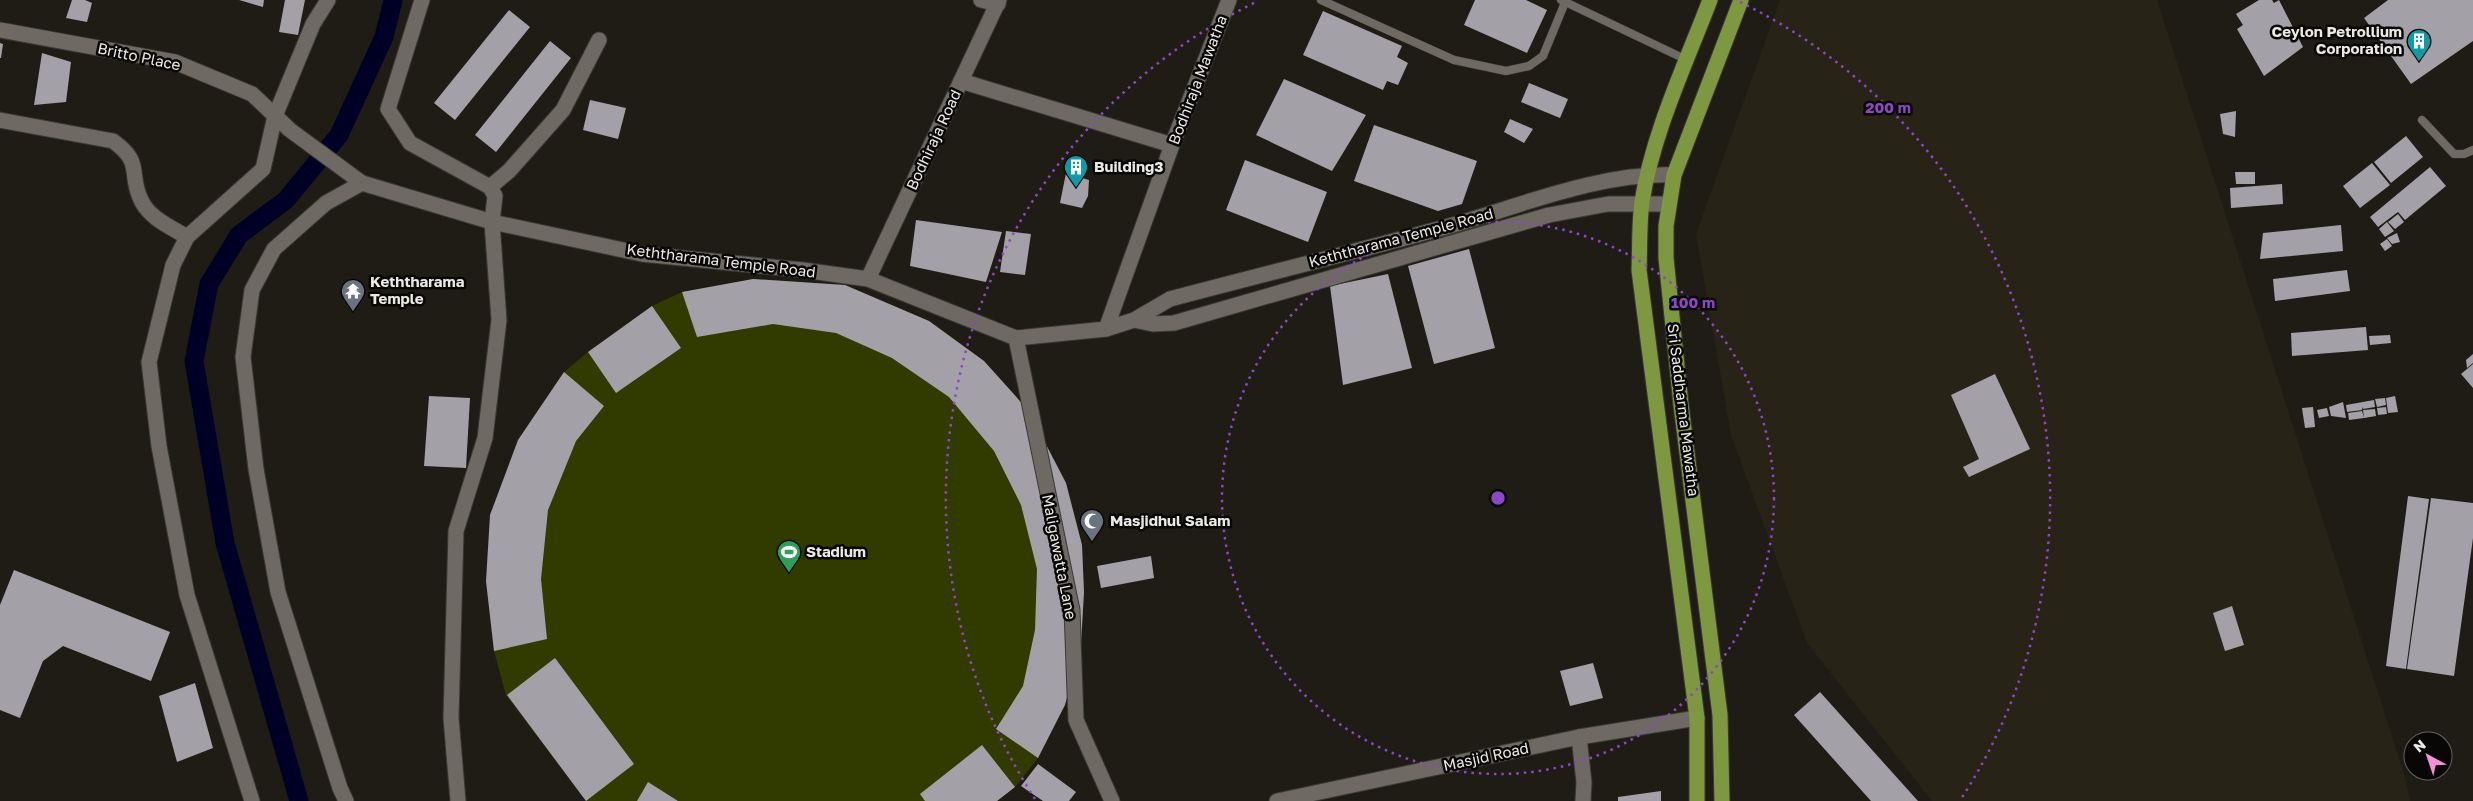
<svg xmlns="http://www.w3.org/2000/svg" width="2473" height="801" font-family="'Golos Text',sans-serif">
  <rect width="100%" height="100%" fill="#1f1c16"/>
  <path fill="#282317" d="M1780,0H2157L2404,774L2410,801H1932L1807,643L1731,435L1696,234Z"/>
  <path fill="#313b00" d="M753,279L845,285L929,321L984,361L1028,410L1066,483L1082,545L1084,592L1081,644L1038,758L1015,787L997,801H586L506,695L494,651L486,581L518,440L564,372L588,352L652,306L682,292Z"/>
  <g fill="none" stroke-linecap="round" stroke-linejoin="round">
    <path stroke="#000026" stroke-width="19" d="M299,801L225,543L194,361L209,284L239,235L286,200L339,135L384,37L393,0"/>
  </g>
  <path fill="#a3a0a8" d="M72,0H85L92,3L87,22L66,18Z
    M239,0H264L263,7Z
    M285,0H305L298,35L279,32Z
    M1475,0H1526L1547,10L1527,53L1464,25Z
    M2259,0H2272L2274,3L2279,0L2303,47L2264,76L2237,29L2243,25L2236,14Z
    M2388,0H2473V41L2411,84L2364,18Z
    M509,10L530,27L455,120L434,103Z
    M1323,11L1402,46L1397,57L1408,63L1398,85L1387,81L1383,90L1303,55Z
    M550,41L571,58L496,152L475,135Z
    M0,43L3,44L1,58H0Z
    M42,53L71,62L66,102L34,105Z
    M1284,79L1366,115L1332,171L1256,135Z
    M1529,83L1568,99L1560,118L1521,102Z
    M590,100L626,108L618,139L583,130Z
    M2236,111L2235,137L2223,134L2220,114Z
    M1510,119L1533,129L1524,143L1504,132Z
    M1374,125L1477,161L1462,204L1438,211L1354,181Z
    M2406,136L2423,157L2391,183L2374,162Z
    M1245,160L1327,192L1308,242L1226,210Z
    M2372,163L2390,185L2360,208L2343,186Z
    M2430,167L2446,186L2405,220L2398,212L2378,227L2370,217Z
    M2235,172H2255V184H2236Z
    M1066,173L1089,180L1088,196L1082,208L1060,203Z
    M2282,184L2283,204L2231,208L2230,188Z
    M2398,214L2404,222L2395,229L2388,222Z
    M916,220L1002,232L986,282L910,266Z
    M2387,222L2394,231L2385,237L2379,229Z
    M2341,225L2343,251L2260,259L2263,233Z
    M1006,231L1031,234L1025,275L1000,272Z
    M2397,233L2400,242L2392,244L2387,238Z
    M2387,239L2392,246L2385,251L2380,244Z
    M1469,249L1495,348L1434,364L1408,266Z
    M2347,270L2350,291L2275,301L2273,279Z
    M1388,274L1412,368L1343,385L1330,286Z
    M753,279L845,285L929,321L984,361L1028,410L1066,483L1082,545L1084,592L1081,644L1065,705L1038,758L996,729L1023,686L1035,630L1037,569L1021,505L994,451L949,397L892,358L836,333L773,324L697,337L682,292Z
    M652,306L681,348L616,393L588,352Z
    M2366,327L2368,350L2292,356L2291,333Z
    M2390,335L2391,343L2370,345L2369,336Z
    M2473,354V363L2467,368L2466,360Z
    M2473,364V388L2461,374Z
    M564,372L604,406L576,441L548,510L541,579L547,639L494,651L486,581L490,515L518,440Z
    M1995,374L2030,449L1969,477L1963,467L1979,459L1951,395Z
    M429,396L470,398L466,468L424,466Z
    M2395,396L2398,412L2388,413L2386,398Z
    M2385,398L2386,405L2377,407L2375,399Z
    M2374,400L2375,407L2363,409L2362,407V410L2347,412L2346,405Z
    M2343,402L2346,418L2331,416L2329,407Z
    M2313,407L2315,427L2305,428L2302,408Z
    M2386,407L2387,414L2378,415L2377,408Z
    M2327,408L2329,416L2319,418L2317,410Z
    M2375,409L2376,416L2364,418L2363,410Z
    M2362,411L2364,418L2349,420L2348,413Z
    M2408,496L2429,499L2406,669L2386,666Z
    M2431,498L2473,503V538L2454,676L2407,669Z
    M1151,556L1154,578L1101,588L1097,566Z
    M14,570L170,632L151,681L63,646L43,661L20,718L0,710V605Z
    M2232,606L2244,645L2225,651L2213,613Z
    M555,658L634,764L586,801L507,695Z
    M1593,663L1603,698L1570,706L1560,671Z
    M195,683L213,748L177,762L159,696Z
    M1820,692L1918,801H1871L1794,715Z
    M982,745L1015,787L997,801H925L920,794Z
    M1038,764L1076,792L1069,801H1043L1021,786Z
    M648,782L678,801H637Z
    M1661,791V801H1618V797Z"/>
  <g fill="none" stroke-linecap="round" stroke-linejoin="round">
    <g stroke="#3b3934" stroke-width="9">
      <path id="service" d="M1321,0L1454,60L1506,71L1529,66L1543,56L1566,0
        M1561,0L1687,60
        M2422,120L2454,154H2464L2473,150"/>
    </g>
    <g stroke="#3b3934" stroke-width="17">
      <path id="minor" d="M422,0L388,109L410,143L490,187L495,196L492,222L499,320L485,438L456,531L451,718L458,801
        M981,0L998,4
        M961,81L1172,145
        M0,120L113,141C145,164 127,174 142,202C151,219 171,227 187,237
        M490,187L509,171L563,110L599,40
        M1579,737L1584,782L1583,801
        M252,801L187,595L159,446L149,362L173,265L187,237L263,169L275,116L313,24L328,0
        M346,801L340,788L278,592L256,469L243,357L252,290L274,249L326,203L362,183"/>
    </g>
    <g stroke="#3b3934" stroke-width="17">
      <path id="tertiary" d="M0,30L175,62L252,94L290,130L362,183L492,222L642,254L803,270L868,279L1016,338L1106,329L1134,320L1170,299C1264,274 1359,251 1453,225C1522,205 1603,172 1674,175
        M868,279L999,0
        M1134,320L1153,324L1174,323L1549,215L1608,204H1669
        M1106,329L1172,145L1229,0
        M1016,338L1072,610L1076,720L1112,801
        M1277,801L1579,737L1697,718"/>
    </g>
    <g stroke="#3b3934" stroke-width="17">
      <path id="trunk" d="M1697,801V718L1639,270C1640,248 1639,224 1642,202C1652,135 1686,63 1710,0
        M1722,801L1720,715L1681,405L1666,258V226L1674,175L1741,0"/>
    </g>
    <use href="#service" stroke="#6e6a63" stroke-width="8"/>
    <use href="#minor" stroke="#6e6a63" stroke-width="15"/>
    <use href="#tertiary" stroke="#6e6a63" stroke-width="15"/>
    <use href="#trunk" stroke="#7d9840" stroke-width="15"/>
  </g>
  <g fill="none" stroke="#8c48c5" stroke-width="2.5" stroke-dasharray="2.5 5">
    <circle cx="1498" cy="498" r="276"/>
    <path d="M1035 799A552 552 0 0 1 1256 2M1740 2A552 552 0 0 1 1961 799"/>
  </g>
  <defs>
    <g id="building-pin" transform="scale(1.25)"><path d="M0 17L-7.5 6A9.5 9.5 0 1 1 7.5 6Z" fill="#0f9aa8" stroke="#080705"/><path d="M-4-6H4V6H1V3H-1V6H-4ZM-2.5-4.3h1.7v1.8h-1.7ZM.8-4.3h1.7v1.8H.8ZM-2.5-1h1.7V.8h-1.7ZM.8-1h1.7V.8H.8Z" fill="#fff"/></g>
    <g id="temple-pin" transform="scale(1.25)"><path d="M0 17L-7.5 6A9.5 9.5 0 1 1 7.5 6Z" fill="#6b7280" stroke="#080705"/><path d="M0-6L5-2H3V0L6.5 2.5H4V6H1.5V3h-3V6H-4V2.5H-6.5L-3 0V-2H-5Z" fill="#fff"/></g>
    <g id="mosque-pin" transform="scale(1.25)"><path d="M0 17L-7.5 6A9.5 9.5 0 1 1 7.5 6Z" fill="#6b7280" stroke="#080705"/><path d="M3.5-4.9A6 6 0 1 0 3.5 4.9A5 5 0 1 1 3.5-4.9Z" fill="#fff"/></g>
    <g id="stadium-pin" transform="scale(1.25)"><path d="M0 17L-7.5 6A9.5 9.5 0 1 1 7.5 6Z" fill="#2e9e5b" stroke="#080705"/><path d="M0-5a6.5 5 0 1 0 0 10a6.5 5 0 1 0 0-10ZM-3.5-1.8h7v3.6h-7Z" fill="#fff"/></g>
  </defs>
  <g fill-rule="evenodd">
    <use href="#building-pin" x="2419" y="41"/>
    <use href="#building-pin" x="1076" y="167"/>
    <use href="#temple-pin" x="353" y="291"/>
    <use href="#mosque-pin" x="1092" y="521"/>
    <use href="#stadium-pin" x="789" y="552"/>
  </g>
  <g text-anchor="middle" stroke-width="5" stroke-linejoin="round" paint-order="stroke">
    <g font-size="15" font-weight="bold" fill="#ebe9e4" stroke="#080705" text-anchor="start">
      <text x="2402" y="37" text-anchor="end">Ceylon Petrollium<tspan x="2402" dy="17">Corporation</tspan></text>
      <text x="1094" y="172">Building3</text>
      <text x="370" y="287">Keththarama<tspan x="370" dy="17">Temple</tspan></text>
      <text x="1110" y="526">Masjidhul Salam</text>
      <text x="806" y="557">Stadium</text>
    </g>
    <g font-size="15" fill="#ebe9e4" stroke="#080705">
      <text transform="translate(139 57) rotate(12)" y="5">Britto Place</text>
      <text transform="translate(1198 80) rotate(-69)" y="5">Bodhiraja Mawatha</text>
      <text transform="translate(934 140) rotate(-65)" y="5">Bodhiraja Road</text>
      <text transform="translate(1401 238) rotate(-15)" y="5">Keththarama Temple Road</text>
      <text transform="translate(721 261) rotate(7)" y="5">Keththarama Temple Road</text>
      <text transform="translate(1683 410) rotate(83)" y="5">Sri Saddharma Mawatha</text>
      <text transform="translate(1059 557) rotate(79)" y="5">Maligawatta Lane</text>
      <text transform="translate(1486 757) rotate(-12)" y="5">Masjid Road</text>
    </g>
  </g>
  <circle cx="1498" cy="498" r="8" fill="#8c48c5" stroke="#080705" stroke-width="2.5"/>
  <g font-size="15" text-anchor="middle" font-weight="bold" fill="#8c48c5" stroke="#080705" stroke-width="5" stroke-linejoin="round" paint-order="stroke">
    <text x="1888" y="113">200 m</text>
    <text x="1693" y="308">100 m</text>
  </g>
  <g transform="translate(2428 756) rotate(320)"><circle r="24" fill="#080705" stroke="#63615e"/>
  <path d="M0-4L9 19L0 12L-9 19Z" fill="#f291d6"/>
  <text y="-8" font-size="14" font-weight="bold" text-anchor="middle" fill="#ebe9e4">N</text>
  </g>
</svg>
